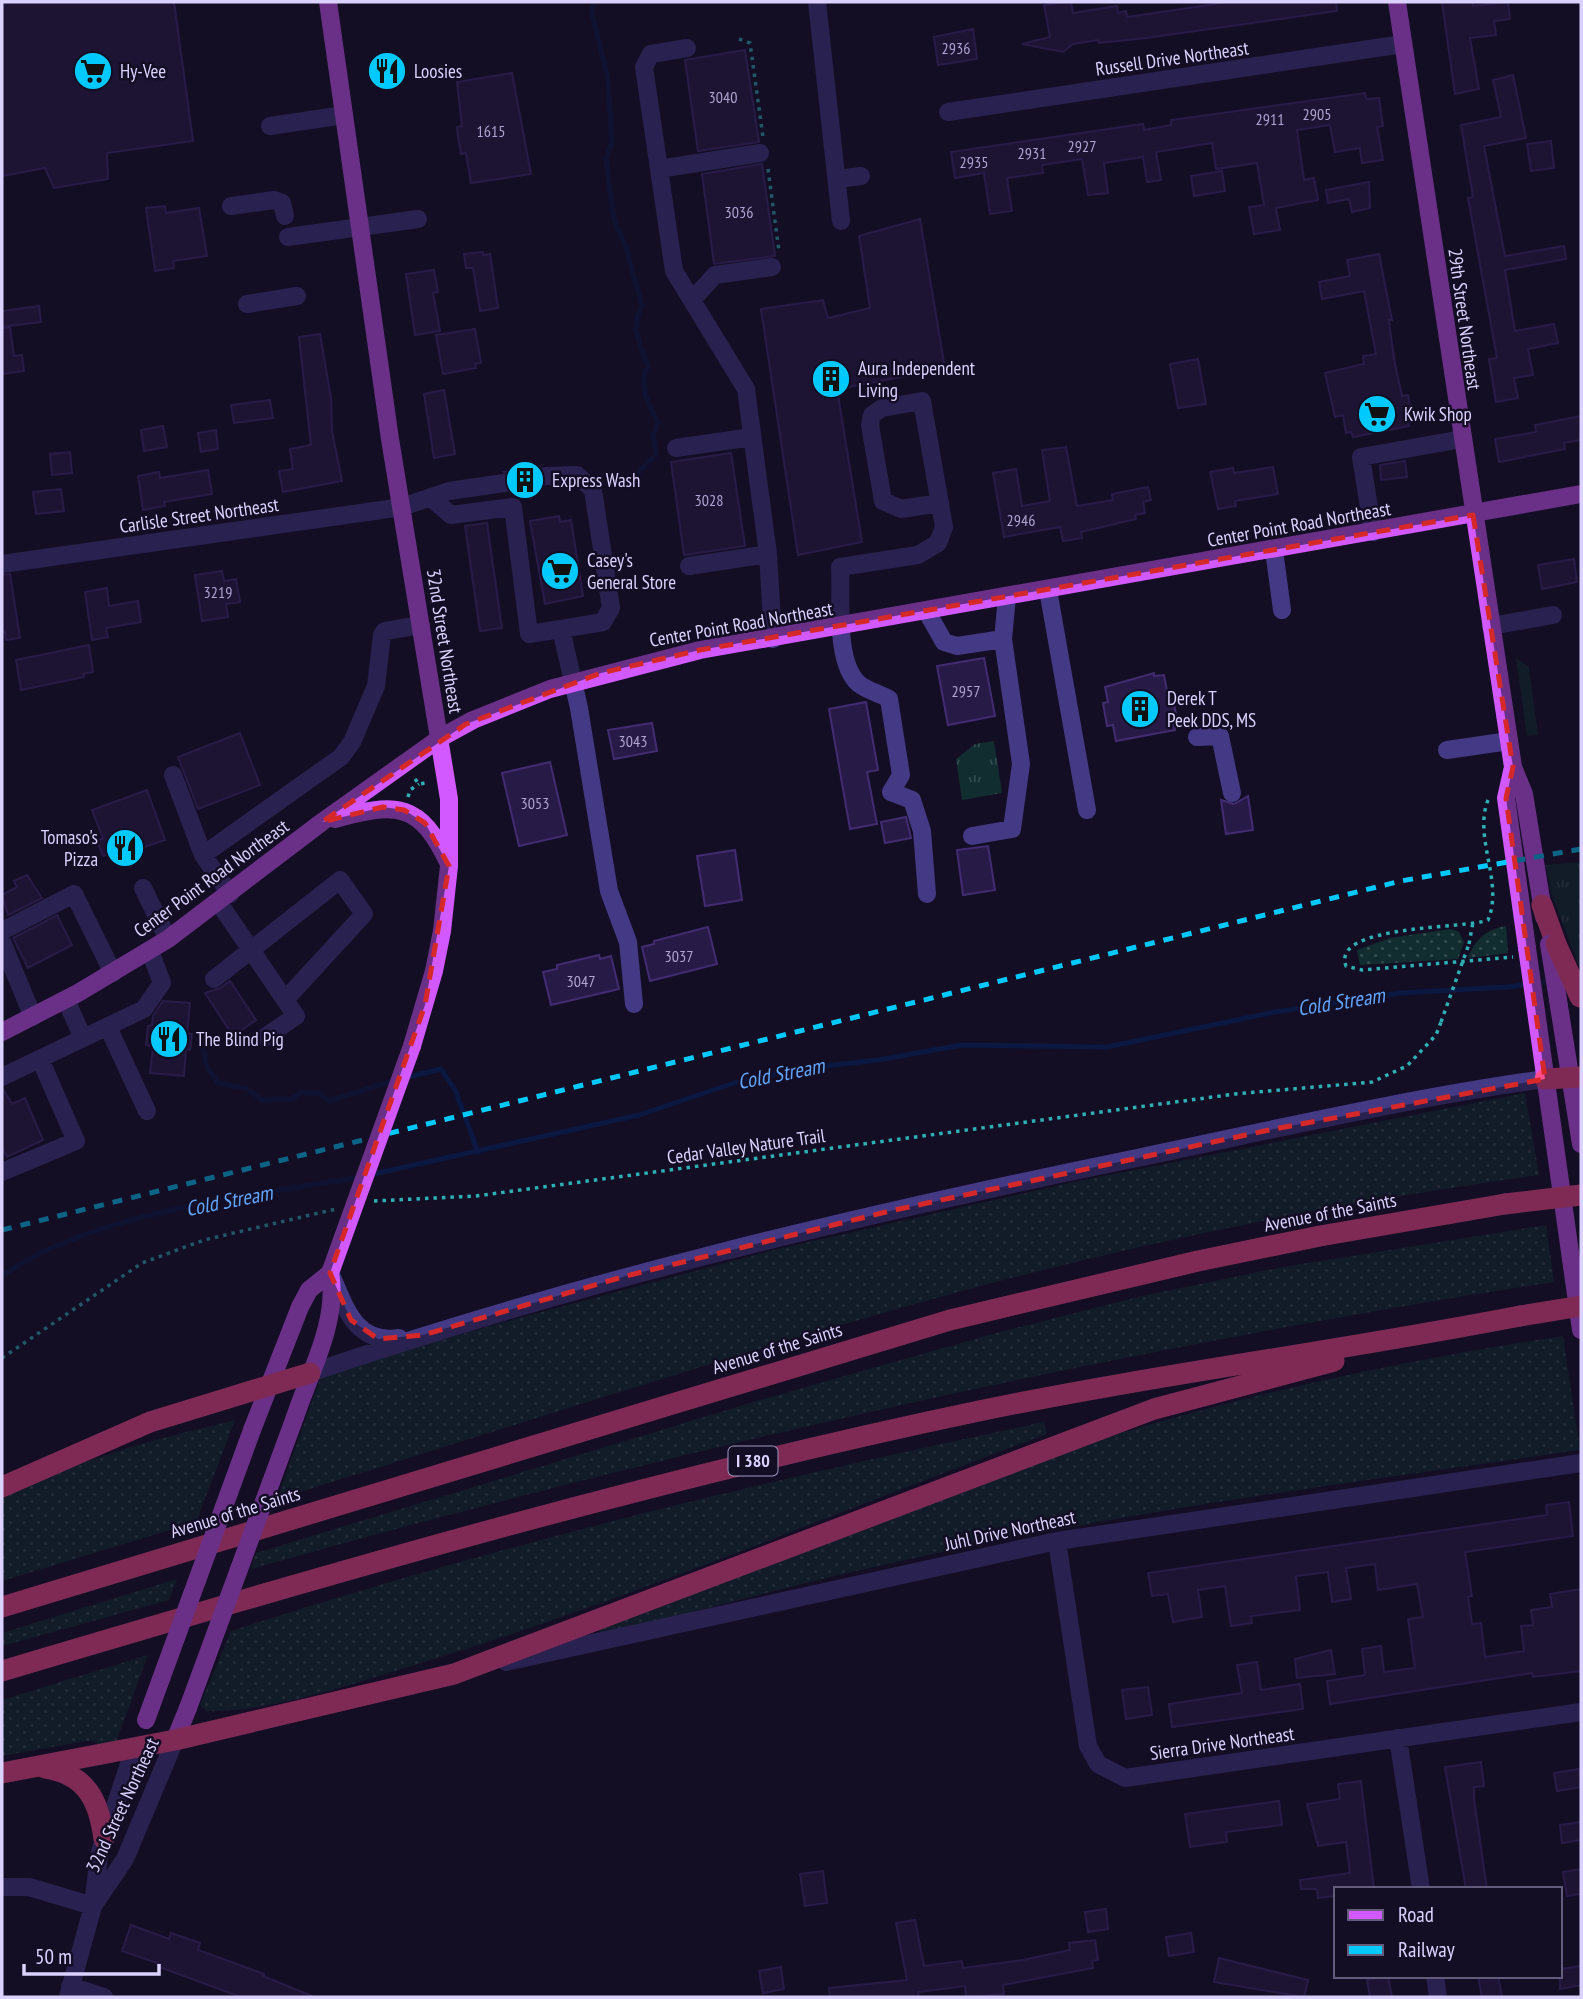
<svg xmlns="http://www.w3.org/2000/svg" width="1583" height="1999" font-family="'PT Sans Narrow',sans-serif">
  <defs>
    <pattern id="grass-dots" width="8" height="8" patternUnits="userSpaceOnUse" patternTransform="scale(1.75)"><rect width="8" height="8" fill="#112d2f"/><path d="M2 2h.1M6 6h.1" fill="none" stroke="#334b4e" stroke-width="1.8" stroke-linecap="round"/></pattern>
    <pattern id="park-tufts" width="24" height="20" patternUnits="userSpaceOnUse" patternTransform="scale(1.75)"><rect width="24" height="20" fill="#112d2f"/><path d="M3 7l-1-3M5 7V3M7 7l1-3M15 17l-1-3M17 17v-4M19 17l1-3" fill="none" stroke="#334b4e"/></pattern>
  </defs>
  <rect width="100%" height="100%" fill="#140e25"/>
  <path fill="url(#grass-dots)" d="M1506,926L1508,953L1468,958C1475,939 1486,930 1506,926Z
    M1451,929L1459,932L1464,942L1458,959L1360,965L1357,950L1390,938Z
    M1525,1093L1539,1175C1349,1201 1158,1239 973,1288C739,1351 509,1428 277,1499L322,1374L504,1322L778,1249L1074,1182Z
    M1546,1225L1554,1282C1113,1350 680,1448 251,1569L256,1553L757,1401L1000,1332L1142,1296L1283,1267Z
    M1563,1336L1580,1450C1414,1474 1247,1495 1082,1525C921,1553 760,1592 602,1637L599,1629L1098,1440C1249,1393 1406,1360 1563,1336Z
    M235,1420L196,1522L2,1581V1499C79,1457 151,1441 235,1420Z
    M1044,1422L1047,1434C839,1511 634,1598 421,1663C362,1681 265,1714 206,1711L200,1705L231,1631C497,1545 771,1479 1044,1422Z
    M177,1579L169,1600L2,1646V1633Z
    M148,1655L116,1742L100,1746L93,1740L86,1741L2,1756V1700Z"/>
  <path fill="url(#park-tufts)" d="M994,741L1002,793L962,800L956,759L975,744Z
    M1581,862V972L1551,893L1546,865Z"/>
  <path fill="#112d2f" d="M1516,658L1529,667L1538,735L1527,736Z"/>
  <g fill="none" stroke-linecap="round" stroke-linejoin="round">
    <path stroke="#0a1842" stroke-width="5" d="M594,2L592,13L608,79L612,142L606,159L614,220L626,247L642,306C630,327 640,345 648,366C638,386 648,404 658,422L653,437L656,455L639,472
      M202,1041L207,1067L218,1083L246,1088L262,1100L292,1099L301,1092L320,1094L329,1101L395,1080
      M404,1078L441,1069L456,1092L478,1152
      M369,1175L639,1115L734,1083L798,1069L878,1060L962,1045L1107,1047L1275,1012L1400,993L1507,987L1553,981
      M2,1276C91,1212 252,1196 360,1177"/>
  </g>
  <path fill="#281a46" stroke="#412c72" stroke-width="2" d="M2,2H174L193,141L107,153L108,179L54,188L45,168L2,176Z
    M1064,2H1071L1073,13L1117,6L1118,13L1126,11L1127,17L1229,2H1336L1337,11L1146,38L1099,43L1098,40L1073,44L1063,52L1022,44L1050,37L1044,5Z
    M1442,2H1473V6L1508,2L1510,19L1494,21L1496,35L1470,38L1479,89L1455,94Z
    M973,29L977,59L938,65L934,37Z
    M745,50L759,142L698,151L685,60Z
    M400,60L403,80L381,83L380,78L374,79L372,64Z
    M512,73L531,174L471,183L466,153L461,154L458,136L457,127L462,126L457,82Z
    M1513,75L1526,138L1484,146L1505,256L1564,246L1566,259L1505,270L1515,331L1554,324L1558,343L1528,349L1533,375L1514,378L1518,398L1496,402L1489,359L1497,358L1468,198L1473,197L1461,125L1501,117L1493,80Z
    M1365,93L1366,99L1379,98L1383,126L1377,127L1383,160L1362,163L1360,148L1335,152L1330,125L1297,130L1304,180L1314,178L1318,200L1276,208L1280,230L1254,234L1249,207L1264,205L1257,163L1216,169L1212,143L1156,152L1161,180L1147,182L1143,157L1104,163L1108,193L1088,195L1082,159L1042,165L1043,173L1007,178L1012,211L990,214L984,173L955,178L951,152L1143,124L1144,130L1171,125V120Z
    M1551,141L1554,168L1531,171L1527,144Z
    M762,164L775,256L714,264L702,174Z
    M1222,171L1225,191L1194,196L1191,176Z
    M1369,182L1370,208L1352,212L1349,199L1328,203L1326,190Z
    M165,206L166,213L199,208L207,256L173,261L174,268L155,271L146,208Z
    M920,219L945,369L837,389L862,542L798,555L761,309L823,300L828,318L870,308L859,236Z
    M483,252V255L490,254L498,308L480,311L473,268H466L464,254Z
    M1379,254L1392,320H1389L1390,330L1395,364L1402,396L1408,395L1413,421L1408,422L1409,426L1353,437L1351,432L1346,433L1343,415L1335,417L1325,373L1364,364L1363,356L1376,354L1364,291L1322,299L1319,282L1350,276L1347,260Z
    M434,270L438,292L433,293L440,331L415,335L406,274Z
    M39,306L41,322L2,327V311Z
    M10,327L14,356L22,355L24,371L2,374V328Z
    M475,329L481,363L475,364L476,368L443,374L436,335Z
    M320,334L331,398L332,431L342,481L283,492L279,471L293,469L290,449L311,445L299,337Z
    M1198,359L1206,404L1178,408L1170,364Z
    M444,390L455,454L434,458L424,394Z
    M270,400L273,418L234,423L231,405Z
    M1581,416V440L1564,443L1565,449L1499,462L1495,439L1536,432L1535,425Z
    M163,426L167,447L144,451L141,430Z
    M216,430L218,449L201,452L198,433Z
    M1066,447L1077,506L1113,500L1112,494L1148,487L1151,500L1143,502L1145,513L1135,515L1136,519L1081,532L1082,538L1063,541L1060,527L1004,537L993,473L1016,469L1022,506L1050,501L1042,450Z
    M70,452L72,473L52,475L50,454Z
    M731,453L745,546L684,555L671,462Z
    M1405,461L1407,477L1381,480L1380,465Z
    M540,466L535,477L542,486L512,491L515,482L513,477L504,472Z
    M1273,467L1278,494L1235,501L1236,506L1218,509L1210,472L1233,468L1234,473Z
    M208,470L212,494L164,502L165,506L143,510L138,476L159,472L160,478Z
    M61,489L64,511L36,514L33,492Z
    M559,516L560,522L571,520L583,596L545,604L530,521Z
    M487,523L502,628L480,631L465,526Z
    M1574,559L1577,582L1542,589L1538,565Z
    M222,571L224,581L236,579L240,602L226,604L228,617L202,621L195,575Z
    M10,574L20,638L6,640L5,632L2,633V575Z
    M107,588L109,606L138,601L141,622L106,628L108,637L92,640L85,592Z
    M89,645L93,672L83,674L84,677L21,690L16,660Z
    M984,658L995,716L948,725L937,666Z
    M1154,673V676L1164,675L1167,691L1171,690L1176,714L1172,715L1175,730L1116,741L1113,725L1107,726L1103,703L1108,702L1105,687Z
    M866,702L878,770L867,772L877,824L850,829L829,709Z
    M652,723L657,751L614,759L608,730Z
    M240,733L260,785L198,809L178,757Z
    M550,762L567,835L519,846L502,773Z
    M147,790L165,840L111,859L109,854L103,856L97,841L103,838L92,810Z
    M1248,796L1253,830L1226,834L1221,800L1234,804Z
    M906,817L911,838L885,843L881,822Z
    M988,846L995,890L963,895L957,850Z
    M735,850L742,900L705,906L697,856Z
    M27,875L42,898L8,915L2,895L17,887L14,881Z
    M57,915L72,945L28,968L13,938Z
    M708,927L717,964L650,981L642,947L654,944V941Z
    M599,955L600,959L611,956L619,989L551,1005L543,972L557,969V965Z
    M230,981L256,1020L233,1036L205,993L220,988Z
    M163,1001L190,1003L187,1033L192,1034L190,1050L186,1049L184,1076L150,1073L153,1047L146,1045L148,1026L152,1025L153,1016Z
    M2,1088L12,1104L25,1098L43,1140L7,1157L2,1147Z
    M1569,1502L1573,1536L1465,1552L1472,1596L1468,1597L1472,1624L1481,1623L1485,1657L1524,1651L1521,1626L1533,1625L1531,1610L1552,1607L1550,1594L1581,1589V1671L1533,1677L1532,1673L1330,1704L1327,1681L1365,1675L1362,1649L1381,1646L1384,1672L1415,1668L1408,1619L1423,1617L1417,1584L1378,1590L1375,1564L1346,1568L1351,1599L1332,1602L1328,1572L1296,1576L1300,1610L1251,1616L1252,1623L1231,1626L1225,1586L1198,1590L1202,1617L1173,1622L1168,1594L1152,1596L1148,1573L1547,1515L1546,1505Z
    M1331,1650L1335,1674L1297,1678L1295,1659Z
    M1257,1662L1261,1690L1300,1684L1303,1709L1172,1727L1169,1704L1242,1693L1237,1665Z
    M1148,1687L1152,1715L1126,1719L1122,1690Z
    M1481,1762L1484,1786L1474,1787V1799L1487,1889H1466L1445,1767Z
    M1579,1769L1581,1787L1557,1791L1554,1773Z
    M1361,1781L1374,1889H1336V1896L1318,1898L1317,1889H1301L1300,1880L1350,1873L1346,1842L1318,1846L1307,1804L1340,1799L1338,1784Z
    M1279,1801L1282,1825L1226,1832L1227,1842L1190,1847L1185,1814Z
    M1581,1822V1840L1562,1843L1560,1825Z
    M1581,1869V1894L1567,1896L1563,1872Z
    M823,1871L827,1903L805,1906L800,1874Z
    M1106,1909L1108,1929L1088,1932L1085,1912Z
    M915,1920L924,1966L962,1961L963,1968L1023,1960L1070,1950L1069,1943L1095,1940L1098,1960L1092,1961L1093,1968L1003,1985L1004,1994L966,1997L965,1986L918,1992L919,1997H830L829,1988L907,1980L896,1923Z
    M131,1925L169,1939L171,1933L200,1943L198,1950L264,1974L263,1976L314,1997H241L159,1967L160,1964L122,1951Z
    M1191,1933L1194,1952L1169,1956L1166,1937Z
    M1219,1958L1308,1980L1304,1997L1214,1982Z
    M1581,1966V1985L1560,1989V1969Z
    M781,1967L784,1989L763,1993L759,1971Z
    M1388,1976L1392,1997H1370L1367,1980Z
    M1478,1976H1498L1502,1997H1482Z"/>
  <g fill="none" stroke-linecap="round" stroke-linejoin="round">
    <path stroke="#322b46" stroke-width="18" stroke-dasharray="18 9" stroke-linecap="butt" d="M504,483L546,476"/>
    <path stroke="#2eb1b6" stroke-width="3.5" stroke-dasharray="3.5 5" stroke-linecap="butt" d="M739,39L750,43L763,137
      M768,169L779,251
      M415,779L419,784L425,783
      M408,797L410,790L419,784
      M1488,800C1473,838 1504,882 1488,920C1468,929 1330,924 1346,966L1362,970L1513,957
      M1469,944L1473,922
      M374,1201L476,1196L1235,1094L1372,1082L1407,1066L1436,1035L1441,1022
      M2,1358L142,1263L204,1240L336,1209"/>
    <path stroke="#443984" stroke-width="18" d="M817,2L841,221
      M687,48L651,54L644,67L674,271L746,389L768,554L773,639
      M948,112L1403,44
      M270,126L344,115
      M659,169L760,153
      M837,179L861,176
      M231,206L274,200L282,203L285,216
      M288,237L418,219
      M692,300L715,275L772,267
      M247,304L297,296
      M676,448L752,437
      M546,476L577,475L593,490L611,608L603,622L561,629L579,708L609,891L628,942L634,1004
      M432,499L451,515L513,507L529,634L561,629
      M1373,532L1361,457L1462,439
      M1274,550L1282,610
      M2,564L402,507L449,491L504,483
      M689,566L768,554
      M1048,590L1087,810
      M927,612L944,642L957,646L1003,639
      M1491,626L1553,615
      M1197,737L1220,736L1232,793
      M1447,750L1509,741
      M173,775L203,855L230,894
      M972,836L1012,829L1021,764L1003,639L1007,597
      M203,855L341,757L352,742L376,686L382,635L385,631L421,625
      M143,888L168,939
      M927,894L922,831L912,800L891,792L901,775L889,699C879,693 868,691 859,684C834,662 842,599 840,567L918,555L938,543L944,527L922,401L882,408L872,415L870,425L883,501L901,509L940,503
      M219,903L296,1016L265,1037
      M2,931L74,894L113,973
      M2,942L33,1017
      M214,979L340,880L364,914L285,1000
      M66,1000L83,1038
      M108,1027L147,1111
      M2,1077L144,1009L162,983L150,951
      M2,1172L76,1141L40,1059
      M332,1277C346,1309 356,1344 399,1338
      M310,1373C580,1281 858,1215 1137,1158C1272,1130 1408,1098 1545,1079
      M1057,1541L1088,1746L1098,1764L1125,1778L1581,1712
      M506,1662L1057,1541L1581,1463
      M1398,1738L1421,1889
      M2,1887H29L93,1906
      M93,1906L125,1859L175,1740
      M1435,1976L1438,1997
      M70,1986L104,1997
      M68,1997L93,1906L99,1855L134,1749"/>
    <path stroke="#d259ff" stroke-width="18" d="M328,2L390,439L449,799V866L442,931L434,971L412,1046
      M1397,2L1513,767L1524,794L1544,917
      M1513,767L1506,798L1527,948
      M335,819C397,802 420,802 449,864
      M1558,1000L1581,1144
      M1535,1004L1581,1330
      M2,1032L78,993L168,939L322,822L440,738L473,720L550,689L700,650L1581,494
      M252,1430L300,1307L309,1290L330,1273C339,1320 310,1372 295,1417
      M175,1740L188,1708"/>
    <path stroke="#ff4d90" stroke-width="21" d="M1542,905L1556,944
      M1545,1079L1581,1077
      M2,1487L150,1422L310,1373
      M2,1607L950,1320L1198,1261L1320,1236L1505,1204
      M2,1671C325,1575 649,1480 979,1411C1158,1374 1340,1351 1520,1316
      M45,1768C86,1774 99,1800 104,1839
      M2,1773L175,1740L454,1674L1154,1409L1334,1361"/>
    <path stroke="#00cafd" stroke-width="5" stroke-dasharray="10 9" stroke-linecap="butt" d="M2,1230L1401,881L1581,849"/>
    <path stroke="#2eb1b6" stroke-width="3.5" stroke-dasharray="3.5 5" stroke-linecap="butt" d="M1441,1022L1469,944"/>
    <path stroke="#d259ff" stroke-width="18" d="M1549,944L1558,1000
      M1527,948L1535,1004
      M330,1273L412,1046
      M188,1708L295,1417
      M146,1720L252,1430"/>
    <path stroke="#ff4d90" stroke-width="21" d="M1556,944L1580,997
      M1505,1204L1581,1195
      M1520,1316L1581,1306"/>
  </g>
  <path d="M0 0H1583V1999H0ZM1473,515L1513,767L1506,798L1545,1079L1274,1129L890,1211L626,1276L423,1335L378,1339L351,1320L330,1273L425,1005L449,866L425,823L404,810L383,807L322,822L466,724L601,673L700,650Z" fill="#140e25" fill-opacity=".55" fill-rule="evenodd"/>
  <path fill="none" stroke="#d62828" stroke-width="5" stroke-dasharray="14 9" stroke-linejoin="round" d="M1473,515L1513,767L1506,798L1545,1079L1274,1129L890,1211L626,1276L423,1335L378,1339L351,1320L330,1273L425,1005L449,866L425,823L404,810L383,807L322,822L466,724L601,673L700,650Z"/>
  <defs>
    <g id="supermarket-disc" transform="scale(2.0125)"><circle r="9.5" fill="#00cafd" stroke="#140e25"/><path d="M-6-5.5h2.5l.6 2H6L4.5 2H-2.5L-4.4-4H-6ZM-1.5 3.2a1.3 1.3 0 1 0 .1 0ZM3 3.2a1.3 1.3 0 1 0 .1 0Z" fill="#111"/></g>
    <g id="restaurant-disc" transform="scale(2.0125)"><circle r="9.5" fill="#00cafd" stroke="#140e25"/><path d="M-5-6h1v4h1v-4h1v4h1v-4h1v5L-1.5 .5V6h-2V.5L-5-1ZM5-6V6H3V1.5H1.5Q1.5-4 5-6Z" fill="#111"/></g>
    <g id="building-disc" transform="scale(2.0125)"><circle r="9.5" fill="#00cafd" stroke="#140e25"/><path d="M-4-6H4V6H1V3H-1V6H-4ZM-2.5-4.3h1.7v1.8h-1.7ZM.8-4.3h1.7v1.8H.8ZM-2.5-1h1.7V.8h-1.7ZM.8-1h1.7V.8H.8Z" fill="#111"/></g>
  </defs>
  <g fill-rule="evenodd">
    <use href="#supermarket-disc" x="93" y="71"/>
    <use href="#restaurant-disc" x="387" y="71"/>
    <use href="#building-disc" x="831" y="379"/>
    <use href="#supermarket-disc" x="1377" y="414"/>
    <use href="#building-disc" x="525" y="480"/>
    <use href="#supermarket-disc" x="560" y="571"/>
    <use href="#building-disc" x="1140" y="709"/>
    <use href="#restaurant-disc" x="125" y="848"/>
    <use href="#restaurant-disc" x="169" y="1039"/>
  </g>
  <g text-anchor="middle" stroke-width="5" stroke-linejoin="round" paint-order="stroke">
    <g font-size="16" fill="#afa4d1">
      <text x="956" y="54">2936</text>
      <text x="723" y="103">3040</text>
      <text x="1317" y="120">2905</text>
      <text x="1270" y="125">2911</text>
      <text x="491" y="137">1615</text>
      <text x="1082" y="152">2927</text>
      <text x="1032" y="159">2931</text>
      <text x="974" y="168">2935</text>
      <text x="739" y="218">3036</text>
      <text x="709" y="506">3028</text>
      <text x="1021" y="526">2946</text>
      <text x="218" y="598">3219</text>
      <text x="966" y="697">2957</text>
      <text x="633" y="747">3043</text>
      <text x="535" y="809">3053</text>
      <text x="679" y="962">3037</text>
      <text x="581" y="987">3047</text>
    </g>
    <rect fill="#140e25" stroke="#a097be" stroke-width="2" x="728.5" y="1446.5" width="49" height="29" rx="5"/>
    <g font-size="18" font-weight="bold" fill="#dcd2ff">
      <text x="753" y="1467">I 380</text>
    </g>
    <g font-size="19" fill="#dcd2ff" stroke="#140e25">
      <text transform="translate(1172 58) rotate(-8)" y="7">Russell Drive Northeast</text>
      <text transform="translate(1465 319) rotate(82)" y="7">29th Street Northeast</text>
      <text transform="translate(199 515) rotate(-8)" y="7">Carlisle Street Northeast</text>
      <text transform="translate(1299 524) rotate(-10)" y="7">Center Point Road Northeast</text>
      <text transform="translate(741 624) rotate(-10)" y="7">Center Point Road Northeast</text>
      <text transform="translate(445 641) rotate(81)" y="7">32nd Street Northeast</text>
      <text transform="translate(211 878) rotate(-36)" y="7">Center Point Road Northeast</text>
      <text transform="translate(746 1146) rotate(-8)" y="7">Cedar Valley Nature Trail</text>
      <text transform="translate(1330 1212) rotate(-11)" y="7">Avenue of the Saints</text>
      <text transform="translate(777 1348) rotate(-17)" y="7">Avenue of the Saints</text>
      <text transform="translate(235 1512) rotate(-17)" y="7">Avenue of the Saints</text>
      <text transform="translate(1010 1530) rotate(-12)" y="7">Juhl Drive Northeast</text>
      <text transform="translate(1222 1743) rotate(-8)" y="7">Sierra Drive Northeast</text>
      <text transform="translate(122 1805) rotate(-65)" y="7">32nd Street Northeast</text>
    </g>
    <g font-size="19" fill="#dcd2ff" stroke="#140e25" text-anchor="start">
      <text x="120" y="78">Hy-Vee</text>
      <text x="414" y="78">Loosies</text>
      <text x="858" y="375">Aura Independent<tspan x="858" dy="22">Living</tspan></text>
      <text x="1404" y="421">Kwik Shop</text>
      <text x="552" y="487">Express Wash</text>
      <text x="587" y="567">Casey's<tspan x="587" dy="22">General Store</tspan></text>
      <text x="1167" y="705">Derek T<tspan x="1167" dy="22">Peek DDS, MS</tspan></text>
      <text x="98" y="844" text-anchor="end">Tomaso's<tspan x="98" dy="22">Pizza</tspan></text>
      <text x="196" y="1046">The Blind Pig</text>
    </g>
    <g font-size="21" font-style="italic" fill="#60a5ff" stroke="#140e25">
      <text transform="translate(1341 1002) rotate(-9)" y="7">Cold Stream</text>
      <text transform="translate(781 1074) rotate(-11)" y="7">Cold Stream</text>
      <text transform="translate(229 1201) rotate(-11)" y="7">Cold Stream</text>
    </g>
  </g>
  <rect width="1583" height="1999" fill="none" stroke="#dcd2ff" stroke-width="7"/>
  <rect x="1334" y="1887" width="228" height="91" fill="#140e25" stroke="#645c7c" stroke-width="2"/>
  <rect x="1348" y="1910" width="35" height="10" fill="#d259ff" stroke="#645c7c" stroke-width="2"/>
  <text x="1398" y="1922" font-size="21" fill="#dcd2ff">Road</text>
  <rect x="1348" y="1945" width="35" height="10" fill="#00cafd" stroke="#645c7c" stroke-width="2"/>
  <text x="1398" y="1957" font-size="21" fill="#dcd2ff">Railway</text>
  <path d="M24 1964v10h135v-10" fill="none" stroke="#dcd2ff" stroke-width="3.5"/>
  <text x="35" y="1964" font-size="21" fill="#dcd2ff" stroke="#140e25" stroke-width="5" paint-order="stroke">50 m</text>
</svg>
